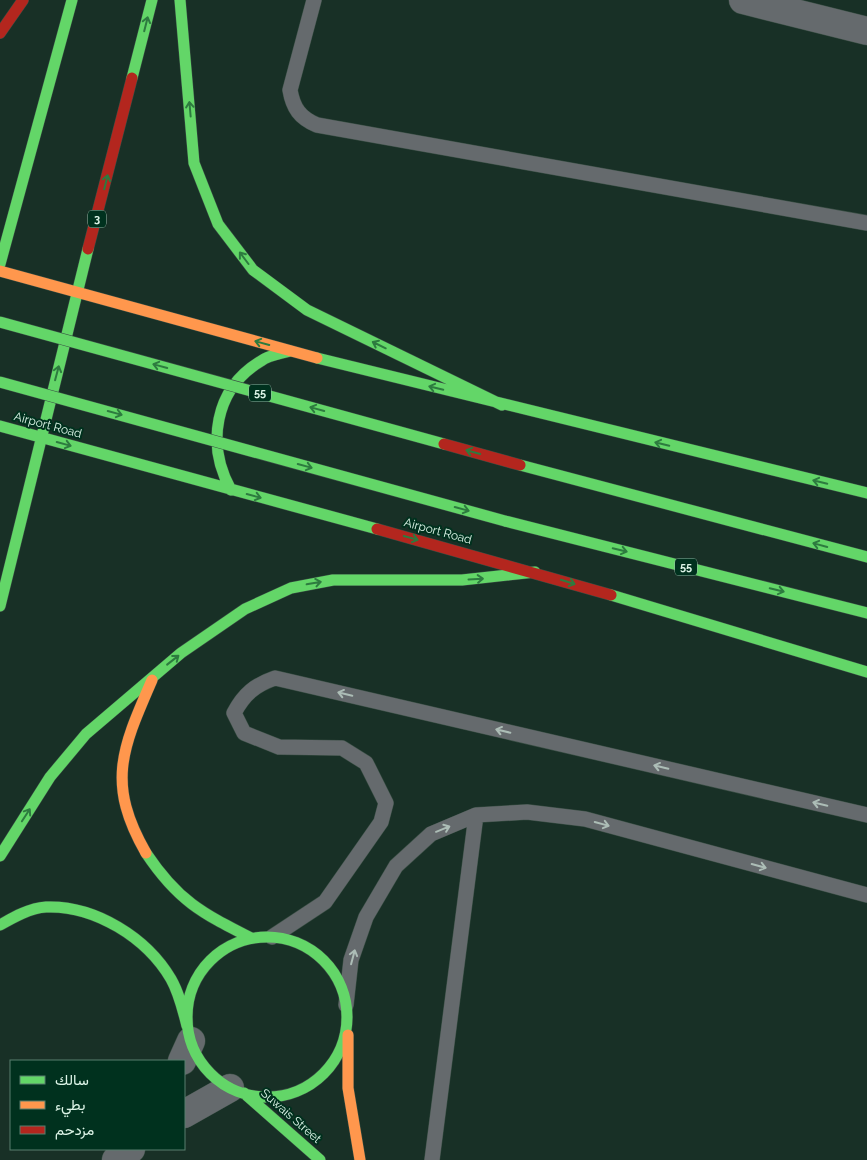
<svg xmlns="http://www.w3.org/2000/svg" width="867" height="1160" font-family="Raleway,Vazirmatn,sans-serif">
  <rect width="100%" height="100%" fill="#183026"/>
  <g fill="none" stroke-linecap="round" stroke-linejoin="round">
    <g stroke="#394e44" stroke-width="16">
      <path id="lane" d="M314,0L290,90C293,108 300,118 317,125L867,223
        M272,937L325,902L381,822L386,803L366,763L342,748L279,747L244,733L234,713C244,694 255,685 275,678L867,815
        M346,1005L351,960L366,917L396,866L431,834L476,815L527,812L585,819L867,895
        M432,1160L476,815"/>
    </g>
    <g stroke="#394e44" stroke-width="29">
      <path id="street" d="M743,0L867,31
        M182,1061L191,1041
        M184,1114L230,1088
        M116,1160L131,1149"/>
    </g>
    <g stroke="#394e44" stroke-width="12">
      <path id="fast" d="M180,0L194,163L218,224L253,270L307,310L502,405
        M132,78L152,0
        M0,264L72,0
        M317,358L867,493
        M0,426L377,529
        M520,465L867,557
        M231,490C206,445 214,389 261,361C269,355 280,354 290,351
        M505,521L867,613
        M611,595L867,672
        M0,606L88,249
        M146,853C178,901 202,913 251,938
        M0,856L50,777L86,734L181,653L245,609L291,588L333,580H462L535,572
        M0,925C14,917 30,908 46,907C95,905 147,938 171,979C179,993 183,1010 187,1026
        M187 1017a80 80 0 1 1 160 0a80 80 0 1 1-160 0Z
        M244,1093L320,1160"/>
    </g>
    <g stroke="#394e44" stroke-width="12">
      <path id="slow" d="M0,271L317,358
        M146,853C106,783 122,749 152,680
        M348,1035V1088L360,1160"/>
    </g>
    <g stroke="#394e44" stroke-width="12">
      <path id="jam" d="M0,33L23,0
        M88,249L132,78
        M377,529L611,595"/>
    </g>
    <use href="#lane" stroke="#656a6d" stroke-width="15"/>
    <use href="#street" stroke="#656a6d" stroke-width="28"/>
    <use href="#fast" stroke="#63d668" stroke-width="11"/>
    <use href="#slow" stroke="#ff974d" stroke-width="11"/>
    <use href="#jam" stroke="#b3261e" stroke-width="11"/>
    <g stroke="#394e44" stroke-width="12" stroke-linecap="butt">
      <path id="fast-bridge" d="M0,322L444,444
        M0,382L505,521"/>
    </g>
    <g stroke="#394e44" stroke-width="12" stroke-linecap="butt">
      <path id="jam-bridge" d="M444,444L520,465"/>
    </g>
    <use href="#fast-bridge" stroke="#63d668" stroke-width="11"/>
    <use href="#jam-bridge" stroke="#b3261e" stroke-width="11"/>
  </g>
  <defs><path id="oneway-shaft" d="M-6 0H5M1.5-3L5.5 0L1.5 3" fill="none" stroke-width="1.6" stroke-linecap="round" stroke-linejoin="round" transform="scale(1.25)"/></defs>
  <g stroke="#2d7b3f">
    <use href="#oneway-shaft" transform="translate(146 24) rotate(-76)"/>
    <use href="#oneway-shaft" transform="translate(190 109) rotate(-95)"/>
    <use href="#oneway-shaft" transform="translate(106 182) rotate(-76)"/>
    <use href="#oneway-shaft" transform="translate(244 258) rotate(-127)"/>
    <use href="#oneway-shaft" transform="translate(262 343) rotate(-165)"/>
    <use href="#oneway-shaft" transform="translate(379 345) rotate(-154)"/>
    <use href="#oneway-shaft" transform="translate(160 366) rotate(-165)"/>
    <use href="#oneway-shaft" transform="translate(57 373) rotate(-75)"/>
    <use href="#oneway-shaft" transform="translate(436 388) rotate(-166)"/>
    <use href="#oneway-shaft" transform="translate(317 409) rotate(-165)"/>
    <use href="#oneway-shaft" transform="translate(115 413) rotate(15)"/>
    <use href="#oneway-shaft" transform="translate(64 444) rotate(15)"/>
    <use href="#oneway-shaft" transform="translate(662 444) rotate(-166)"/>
    <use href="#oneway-shaft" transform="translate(473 452) rotate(-165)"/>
    <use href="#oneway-shaft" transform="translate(305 466) rotate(15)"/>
    <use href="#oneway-shaft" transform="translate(820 482) rotate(-166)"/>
    <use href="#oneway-shaft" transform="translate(254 496) rotate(15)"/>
    <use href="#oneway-shaft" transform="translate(462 509) rotate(15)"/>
    <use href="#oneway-shaft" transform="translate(411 538) rotate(15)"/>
    <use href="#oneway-shaft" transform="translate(820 545) rotate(-165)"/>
    <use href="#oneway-shaft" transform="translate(620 550) rotate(14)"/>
    <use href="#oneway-shaft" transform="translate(476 579) rotate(-3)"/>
    <use href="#oneway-shaft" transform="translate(568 582) rotate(17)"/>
    <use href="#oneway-shaft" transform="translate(314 583) rotate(-10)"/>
    <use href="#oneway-shaft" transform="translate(777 590) rotate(14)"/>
    <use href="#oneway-shaft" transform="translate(173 660) rotate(-38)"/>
    <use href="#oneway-shaft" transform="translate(26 815) rotate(-57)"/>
  </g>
  <g stroke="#acbdb6">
    <use href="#oneway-shaft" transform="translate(345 694) rotate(-167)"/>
    <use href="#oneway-shaft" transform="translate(503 731) rotate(-167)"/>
    <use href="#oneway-shaft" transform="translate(661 767) rotate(-167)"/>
    <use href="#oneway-shaft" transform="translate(820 804) rotate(-167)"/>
    <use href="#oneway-shaft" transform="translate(602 824) rotate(15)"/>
    <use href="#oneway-shaft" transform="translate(443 829) rotate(-22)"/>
    <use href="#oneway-shaft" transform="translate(759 866) rotate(15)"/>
    <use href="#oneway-shaft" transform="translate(353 957) rotate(-75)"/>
  </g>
  <g text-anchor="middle" stroke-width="4" stroke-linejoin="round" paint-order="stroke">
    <g fill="#00311e" stroke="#9abaab" stroke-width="1">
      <rect x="88" y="210.5" width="18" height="17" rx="4"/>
      <rect x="249" y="384.5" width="22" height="17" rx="4"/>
      <rect x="675" y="558.5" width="22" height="17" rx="4"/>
    </g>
    <g font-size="11" font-weight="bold" fill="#dcf4e7">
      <text x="97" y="223">3</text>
      <text x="260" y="397">55</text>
      <text x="686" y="571">55</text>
    </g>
    <g font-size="12" fill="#dcf4e7" stroke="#00311e">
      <text transform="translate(48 425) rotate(15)" y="4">Airport Road</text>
      <text transform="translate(438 531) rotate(15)" y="4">Airport Road</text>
      <text transform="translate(291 1116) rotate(41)" y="4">Suwais Street</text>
    </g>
  </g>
  <rect x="10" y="1060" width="175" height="90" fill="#00311e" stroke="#587f6e"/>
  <rect x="20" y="1076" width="25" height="8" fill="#63d668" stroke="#587f6e"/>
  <text x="55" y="1085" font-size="15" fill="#dcf4e7">سالك</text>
  <rect x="20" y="1101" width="25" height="8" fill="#ff974d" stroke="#587f6e"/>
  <text x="55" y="1110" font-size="15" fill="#dcf4e7">بطيء</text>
  <rect x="20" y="1126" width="25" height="8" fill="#b3261e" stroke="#587f6e"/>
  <text x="55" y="1135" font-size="15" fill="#dcf4e7">مزدحم</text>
</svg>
